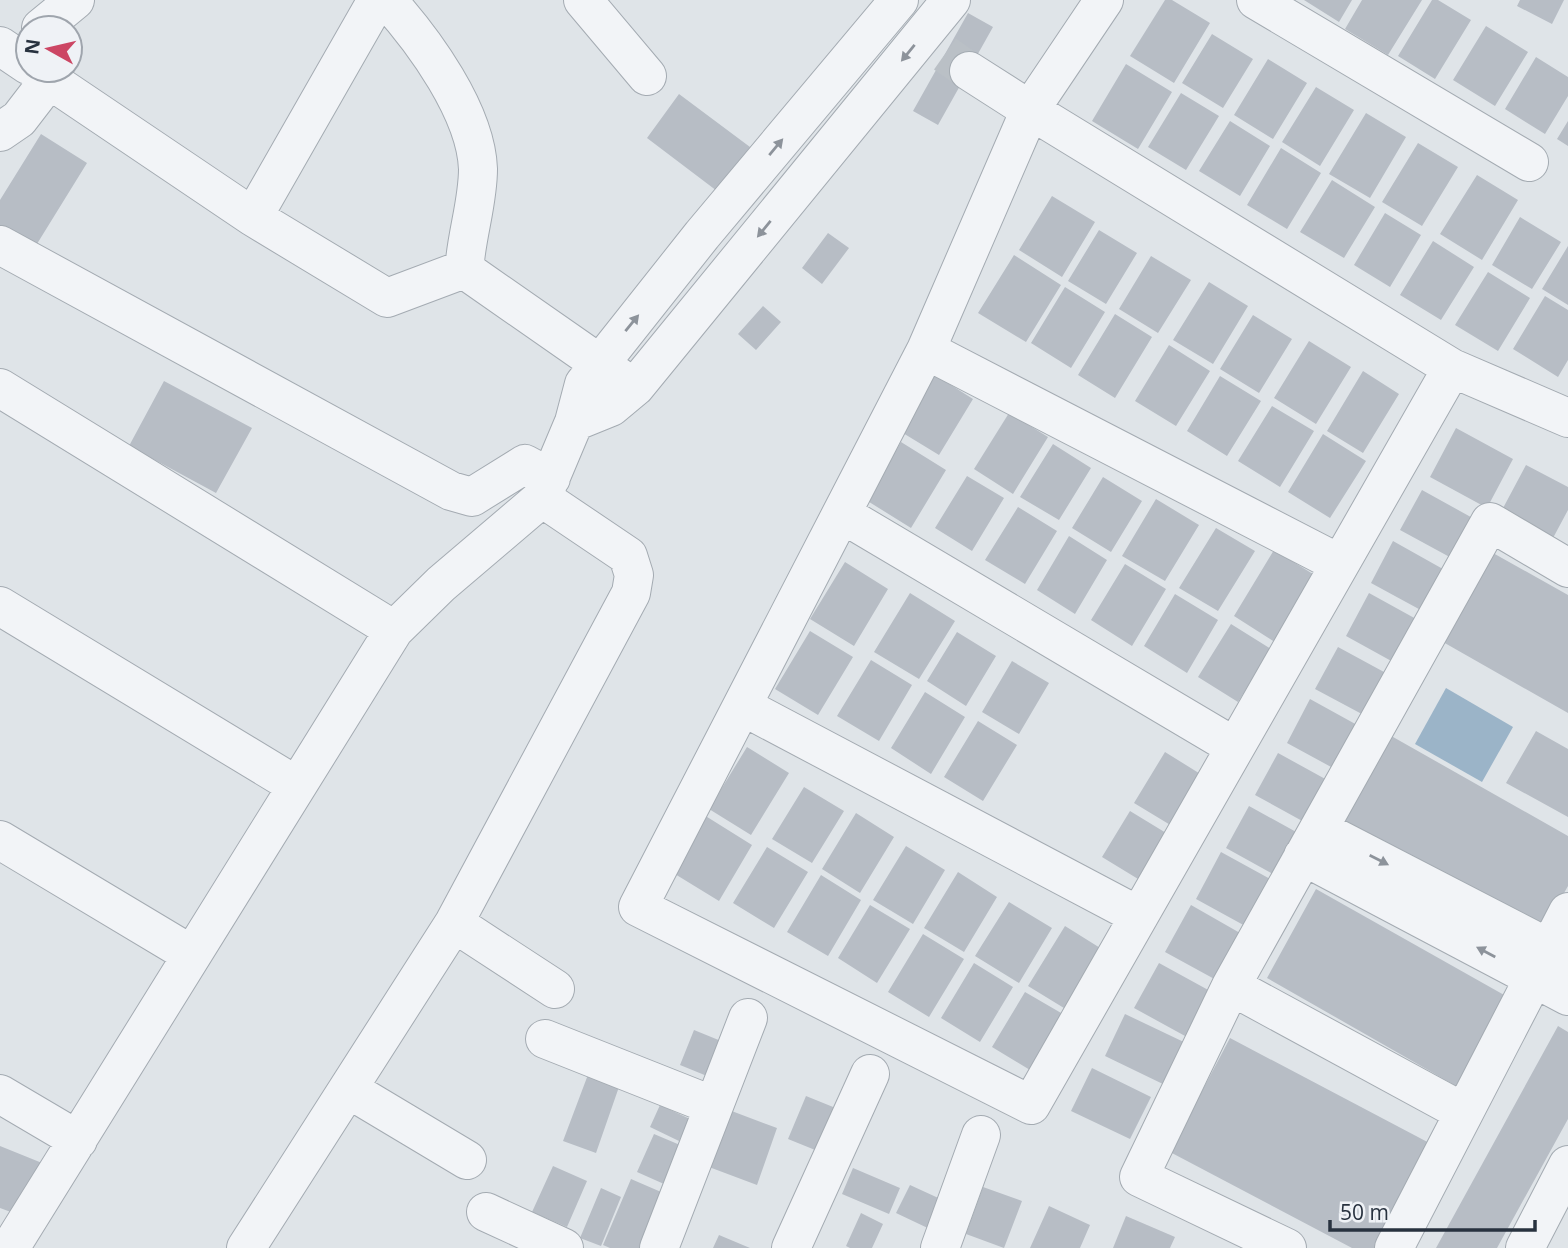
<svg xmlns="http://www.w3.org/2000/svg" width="1568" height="1248" font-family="'Open Sans',sans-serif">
  <rect width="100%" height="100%" fill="#dfe4e8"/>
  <path fill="#9bb4c8" d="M1446,688L1513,727L1482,782L1415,744Z"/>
  <path fill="#b7bdc5" d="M1165,0H1172L1210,23L1174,83L1130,56Z
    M1304,0H1352L1339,22Z
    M1362,0H1422L1388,55L1345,29Z
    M1432,0H1438L1471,20L1435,79L1398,56Z
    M1520,0H1564L1552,24L1517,6Z
    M968,13L993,27L938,125L913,111Z
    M1486,26L1528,52L1495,106L1453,80Z
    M1212,34L1253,59L1223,108L1182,83Z
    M1536,57L1568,77V96L1545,134L1505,109Z
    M1268,59L1307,83L1273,139L1234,115Z
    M1126,64L1172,92L1138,149L1092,121Z
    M1316,87L1354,110L1320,166L1282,142Z
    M1181,93L1219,116L1186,170L1148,147Z
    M679,94L750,147L717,191L647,138Z
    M1366,113L1406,137L1370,198L1329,174Z
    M1230,121L1270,146L1240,196L1199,171Z
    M1568,121V146L1557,139Z
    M41,134L87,163L32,252L0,233V200Z
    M1418,143L1458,167L1422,226L1382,202Z
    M1281,148L1321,173L1287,229L1247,205Z
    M1477,175L1518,200L1482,260L1440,234Z
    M1332,180L1375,207L1344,258L1300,232Z
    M1052,196L1095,222L1062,277L1019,250Z
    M1385,213L1421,235L1390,287L1354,265Z
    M1520,217L1561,242L1532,289L1492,265Z
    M1099,230L1137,253L1106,304L1068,281Z
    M828,233L849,248L822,284L802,268Z
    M1433,241L1474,267L1441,320L1400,295Z
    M1568,246V305L1542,289Z
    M1014,255L1061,285L1026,342L978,313Z
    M1151,256L1191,280L1158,333L1119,309Z
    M1488,272L1530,298L1498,351L1455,325Z
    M1209,282L1248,306L1213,364L1173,340Z
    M1065,287L1105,312L1071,368L1031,343Z
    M1545,296L1568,310V360L1558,377L1513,349Z
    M763,306L781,322L756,350L738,334Z
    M1115,314L1152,337L1115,398L1078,375Z
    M1253,315L1292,339L1259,393L1220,369Z
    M1309,341L1351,367L1316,424L1274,398Z
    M1169,345L1210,371L1176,426L1135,401Z
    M1363,371L1399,394L1363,453L1327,431Z
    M932,373L973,399L939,455L898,430Z
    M1220,376L1261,401L1227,456L1187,431Z
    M164,381L252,428L216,493L129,446Z
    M1272,406L1314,431L1280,487L1238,461Z
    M1009,413L1048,437L1013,494L974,469Z
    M1456,428L1513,459L1487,508L1430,477Z
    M1323,434L1366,461L1330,518L1288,492Z
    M901,442L946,470L911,528L866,500Z
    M1053,444L1091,468L1059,520L1020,497Z
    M1526,465L1568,487V510L1553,538L1502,510Z
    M967,476L1004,498L972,551L935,528Z
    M1103,477L1142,501L1111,552L1072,528Z
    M1422,490L1478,521L1457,561L1400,530Z
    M1156,499L1199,525L1165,581L1122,556Z
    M1018,507L1057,531L1025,584L985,560Z
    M1216,528L1255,551L1218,611L1179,588Z
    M1069,536L1107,560L1075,614L1037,590Z
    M1393,541L1450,573L1428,614L1371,583Z
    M1274,550L1321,579L1281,646L1234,616Z
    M1493,553L1568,595V713L1443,642Z
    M845,562L888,589L854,646L810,619Z
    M1125,564L1166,589L1132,646L1091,620Z
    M910,593L955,621L919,679L874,652Z
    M1369,593L1427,625L1404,668L1346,636Z
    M1175,594L1218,620L1187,673L1144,646Z
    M1231,624L1271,649L1238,702L1198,677Z
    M810,631L853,657L818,715L775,689Z
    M957,632L996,656L966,706L927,681Z
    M1338,647L1395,678L1373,720L1315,689Z
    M871,660L912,685L879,741L837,716Z
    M1012,661L1049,683L1019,734L982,712Z
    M925,692L965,717L931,774L891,748Z
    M1310,699L1368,731L1344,774L1287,743Z
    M978,721L1017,745L983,801L944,777Z
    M1536,731L1568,749V817L1506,783Z
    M1386,733L1568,836V886L1539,937L1336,822Z
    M747,747L789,773L751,835L709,809Z
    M1165,752L1202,775L1172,826L1134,803Z
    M1278,753L1338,786L1315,828L1255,795Z
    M804,787L844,811L812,863L772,839Z
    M1249,806L1307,838L1284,880L1226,848Z
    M1130,811L1171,836L1143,882L1102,857Z
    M856,813L894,837L860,893L822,869Z
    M704,815L752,845L719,901L670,871Z
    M906,846L945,870L913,924L873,900Z
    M767,847L808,872L774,928L733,903Z
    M1221,852L1283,886L1258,933L1196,899Z
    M958,872L997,897L964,952L924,928Z
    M821,875L861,900L828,956L787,932Z
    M1316,889L1513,1000L1463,1090L1267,978Z
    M1009,902L1052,928L1019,983L975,956Z
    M870,905L910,929L877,983L838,958Z
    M1191,905L1254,941L1229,987L1165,952Z
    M1065,926L1113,956L1077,1016L1028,986Z
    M923,934L964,959L929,1017L888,992Z
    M974,963L1013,987L980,1042L941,1018Z
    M1159,963L1221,997L1196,1042L1134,1008Z
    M1025,992L1068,1017L1035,1073L992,1047Z
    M1125,1014L1188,1044L1167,1086L1105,1056Z
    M1558,1026L1568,1032V1119L1497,1248H1436Z
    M694,1030L721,1041L707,1076L680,1065Z
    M1230,1038L1435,1146L1382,1248H1352L1170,1152Z
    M1092,1068L1151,1097L1130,1139L1071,1111Z
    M589,1072L620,1084L596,1153L563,1141Z
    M806,1096L843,1111L825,1154L788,1139Z
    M660,1105L690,1119L679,1141L650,1127Z
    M729,1110L777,1128L757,1185L709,1167Z
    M654,1134L680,1145L664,1184L637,1172Z
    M0,1146L47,1165L27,1218L0,1208Z
    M553,1166L587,1181L567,1227L532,1212Z
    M853,1168L900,1188L889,1214L842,1194Z
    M631,1179L668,1195L646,1248H610L603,1245Z
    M910,1185L947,1202L934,1231L896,1213Z
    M983,1187L1022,1201L1004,1248L966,1234Z
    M601,1188L621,1197L601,1246L580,1238Z
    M1049,1206L1090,1225L1080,1248H1030Z
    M861,1213L883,1224L872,1248H850L846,1246Z
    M1126,1216L1175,1237L1170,1248H1113Z
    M719,1235L750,1248H713Z"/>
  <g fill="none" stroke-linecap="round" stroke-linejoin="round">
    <path stroke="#bac0c6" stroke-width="38" stroke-dasharray="38 19" stroke-linecap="butt" d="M945,54L969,71"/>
    <g stroke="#a4abb2" stroke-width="40">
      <path id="minor" d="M387,0C424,41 476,112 478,169C478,200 468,230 465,261L468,272L620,378
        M583,0L647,76
        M1256,0L1529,162
        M41,28L75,0
        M0,46L28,65
        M35,70L253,217L387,298L467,268
        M969,71L1030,110L1104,0
        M1030,110L1452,368L1031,1105L638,907L926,350Z
        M0,132L19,119L49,80
        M253,217L377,0
        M0,245L451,491L472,497L525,464L551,478
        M926,350L1340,564
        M1452,368L1568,418
        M0,388L394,630L10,1248
        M574,422L611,407L635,387L951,0
        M842,514L1235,747
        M0,606L297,786
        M394,630L441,584L542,498L574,422L584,384L702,235L899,0
        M742,706L1139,916
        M1319,829L1568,958
        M0,840L192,955
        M1303,856L1568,996
        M454,923L555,989
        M1231,986L1463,1112
        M545,1039L714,1106
        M350,1090L467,1160
        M0,1094L78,1140
        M486,1212L564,1248
        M246,1248L454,923L631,593L634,575L628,556L542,498
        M659,1248L748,1018
        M791,1248L870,1074
        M940,1248L981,1135
        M1287,1248L1139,1177L1231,986L1490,522L1568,568
        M1394,1248L1568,912
        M1525,1248L1568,1165"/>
    </g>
    <use href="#minor" stroke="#f2f4f7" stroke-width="38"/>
  </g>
  <defs><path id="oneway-solid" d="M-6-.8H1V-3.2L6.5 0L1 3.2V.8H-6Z" transform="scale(1.75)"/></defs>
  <g fill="#8d939b">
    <use href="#oneway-solid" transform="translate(908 53) rotate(129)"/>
    <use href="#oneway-solid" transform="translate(776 147) rotate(-50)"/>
    <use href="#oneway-solid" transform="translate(764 229) rotate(129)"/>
    <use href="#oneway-solid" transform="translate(632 323) rotate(-51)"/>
    <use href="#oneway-solid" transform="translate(1379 860) rotate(27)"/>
    <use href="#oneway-solid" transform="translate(1486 952) rotate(-152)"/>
  </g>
  <g transform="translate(49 49) rotate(278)"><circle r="33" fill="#eff2f6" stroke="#9fa5ad" stroke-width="2"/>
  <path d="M0-5L12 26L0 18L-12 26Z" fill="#cc4664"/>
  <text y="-10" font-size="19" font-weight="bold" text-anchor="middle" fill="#28323f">N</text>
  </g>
  <path d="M1330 1220v10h205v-10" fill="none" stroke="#28323f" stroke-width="3.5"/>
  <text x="1340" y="1220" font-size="21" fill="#28323f" stroke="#eff2f6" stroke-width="5" paint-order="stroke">50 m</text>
</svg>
